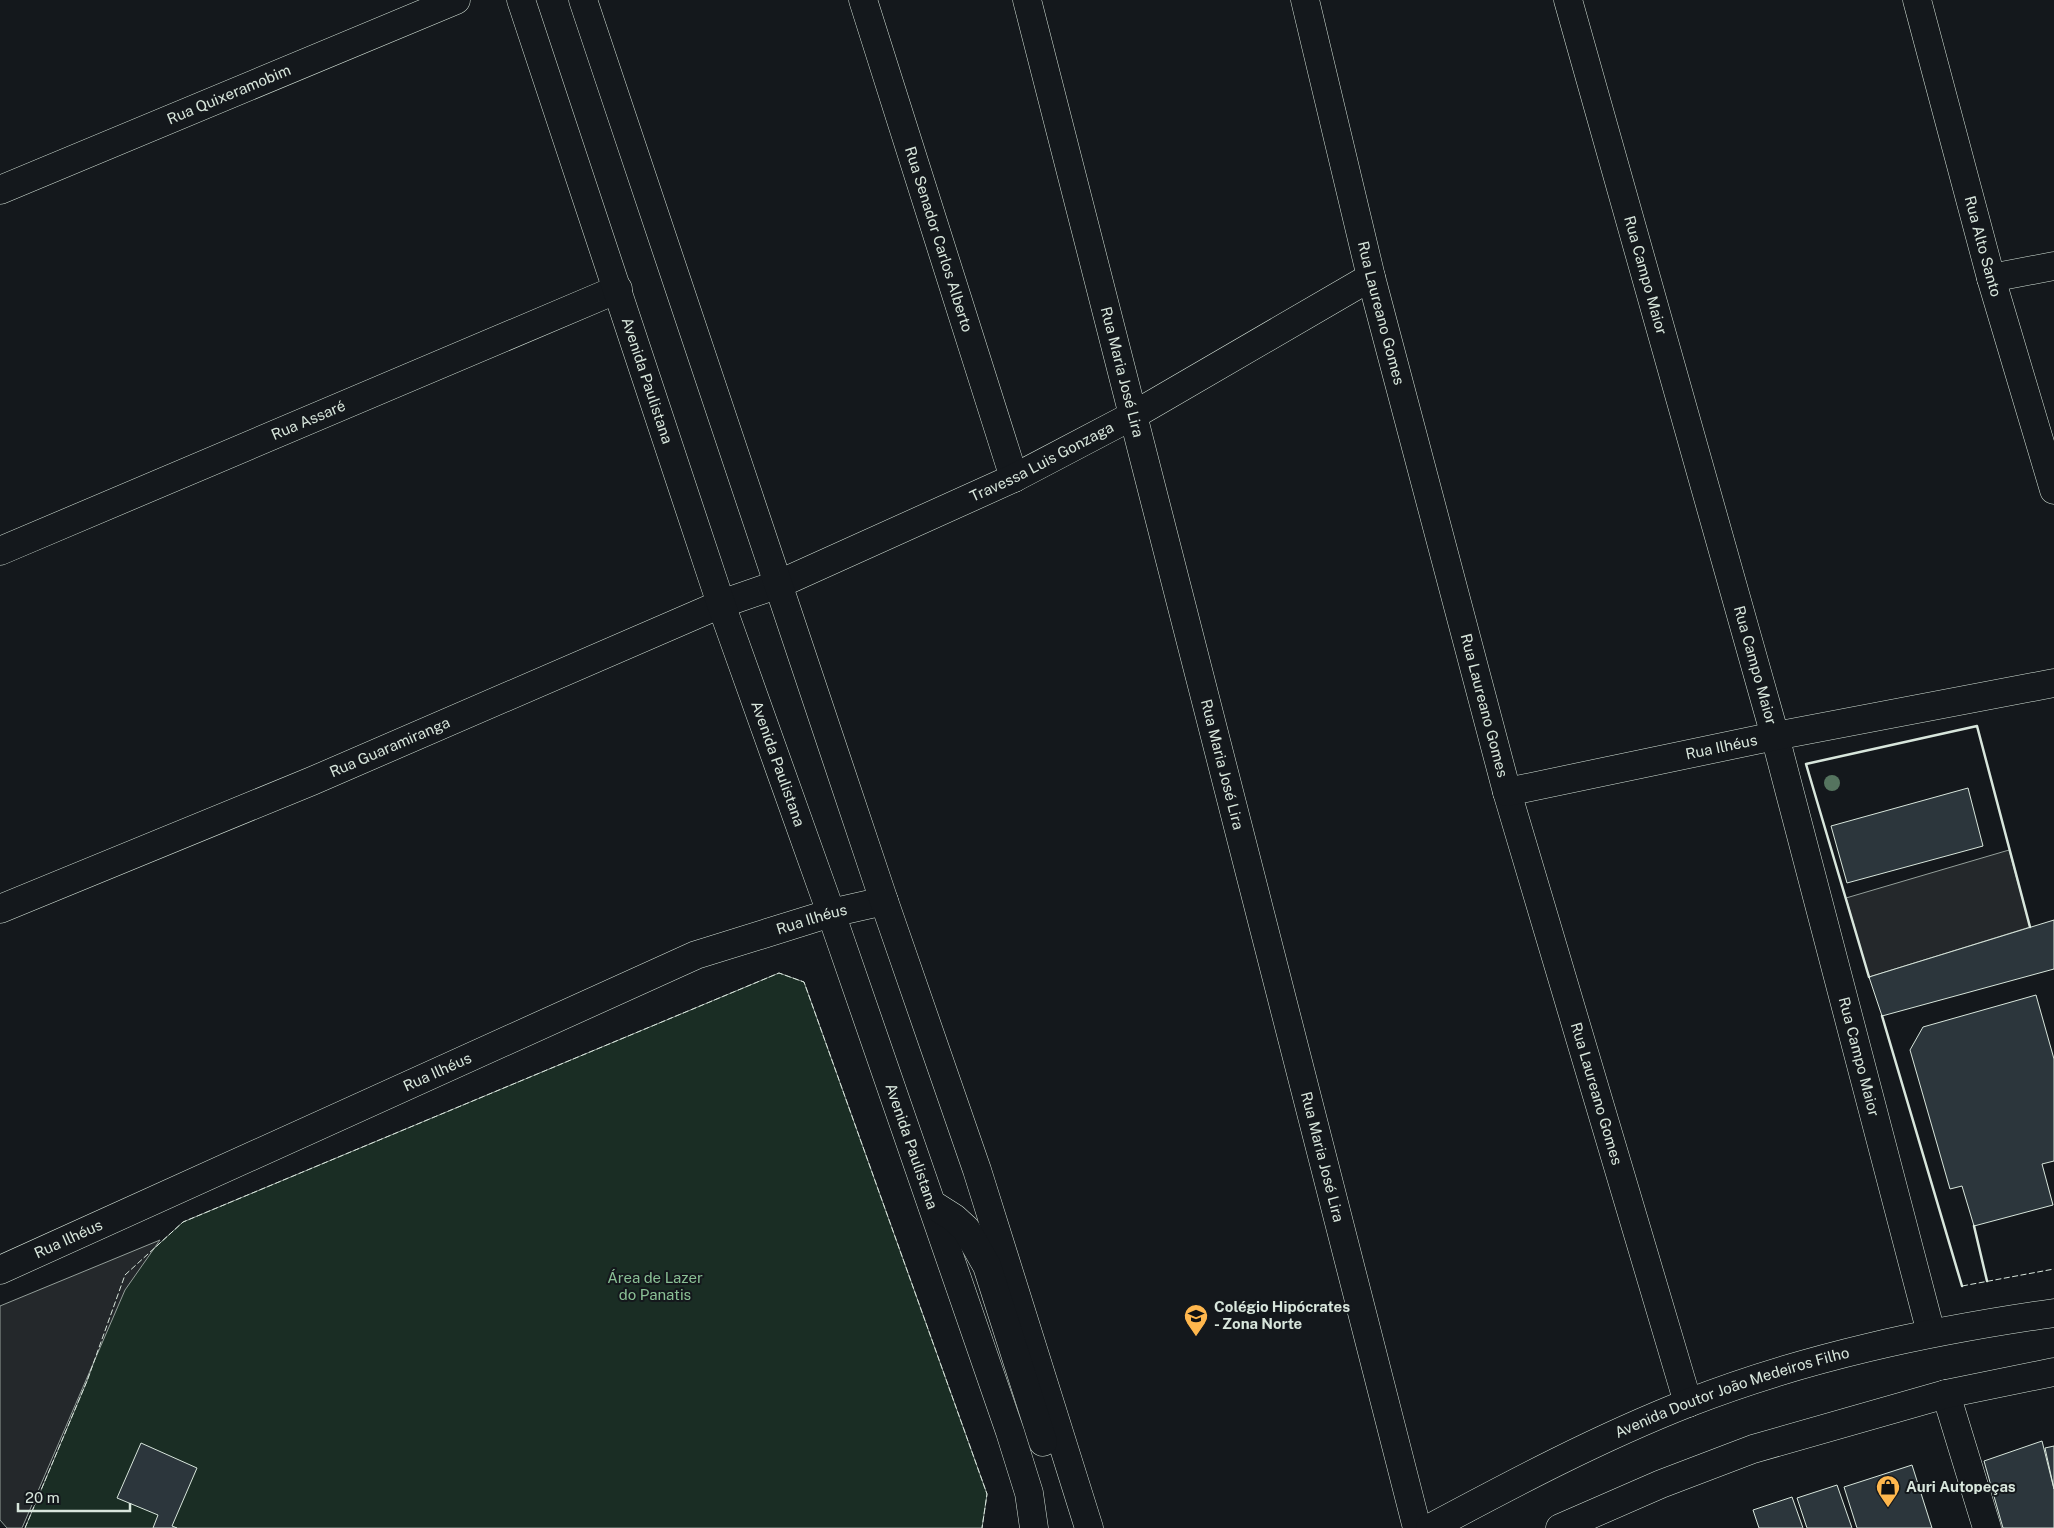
<svg xmlns="http://www.w3.org/2000/svg" width="2054" height="1528" font-family="'Public Sans',sans-serif">
  <rect width="100%" height="100%" fill="#14181c"/>
  <path fill="#1a2d24" stroke="#939e99" d="M779,973L804,982L987,1494L982,1528H25L87,1381L125,1275L183,1222Z"/>
  <path fill="#24282b" stroke="#939e99" d="M2009,850L2030,927L1869,977L1846,898Z
    M160,1240L125,1290L22,1528H7L0,1520V1306Z"/>
  <path fill="#2c363c" stroke="#d8e6dc" d="M1968,788L1983,846L1847,883L1831,826Z
    M2054,920V969L1882,1016L1869,977Z
    M2036,995L2054,1059V1161L2042,1164L2053,1205L1974,1226L1962,1186L1950,1189L1910,1050L1923,1027Z
    M2042,1441L2054,1489V1528H2003L1984,1461Z
    M141,1443L197,1468L172,1526L177,1528H153L158,1515L117,1498Z
    M2054,1446V1489L2045,1448Z
    M1912,1465L1932,1528H1857L1844,1487Z
    M1837,1485L1852,1528H1807L1797,1498Z
    M1792,1497L1803,1528H1759L1753,1510Z"/>
  <g fill="none" stroke-linecap="round" stroke-linejoin="round">
    <g stroke="#d8e6dc" stroke-width="29">
      <g id="minor">
        <path id="s1" d="M863,0L1014,478"/>
        <path id="s2" d="M1027,0L1417,1528"/>
        <path id="s3" d="M1305,0L1371,277L1507,792L1688,1403"/>
        <path id="s4" d="M1568,0L1775,736L1931,1333"/>
        <path id="s5" d="M1917,0L1991,278L2054,490"/>
        <path id="s6" d="M0,190L456,0"/>
        <path d="M1991,278L2054,266"/>
        <path id="s7" d="M0,551L618,289"/>
        <path id="s8" d="M1507,792L1775,736L2054,683"/>
        <path id="s9" d="M0,909L312,781L721,604L779,584L1014,478L1132,416L1371,277"/>
        <path id="s10" d="M0,1270L696,955L831,913L884,901"/>
        <path d="M1946,1394L1987,1528"/>
      </g>
    </g>
    <g stroke="#d8e6dc" stroke-width="29">
      <g id="secondary">
        <path id="s11" d="M521,0L721,604L831,913L1010,1432L1029,1493L1034,1528"/>
        <path d="M583,0L884,901L977,1170L1089,1528"/>
        <path d="M932,1204L954,1218L966,1229L987,1266L1043,1442"/>
      </g>
    </g>
    <g stroke="#d8e6dc" stroke-width="29">
      <g id="primary">
        <path id="s12" d="M1430,1528C1514,1483 1599,1438 1688,1403C1806,1357 1929,1331 2054,1313"/>
        <path d="M1560,1528L1661,1484L1753,1449L1946,1394L2054,1372"/>
      </g>
    </g>
    <use href="#minor" stroke="#14181c" stroke-width="28"/>
    <use href="#secondary" stroke="#14181c" stroke-width="28"/>
    <use href="#primary" stroke="#14181c" stroke-width="28"/>
    <path stroke="#d8e6dc" stroke-width="1" stroke-dasharray="6 2.5" stroke-linecap="butt" d="M1962,1286L2054,1269
      M25,1528L87,1381L125,1275L183,1222L779,973L804,982L987,1494L982,1528"/>
    <path stroke="#d8e6dc" stroke-width="2.5" d="M1869,977L1806,764L1977,726L2030,927
      M1882,1016L1962,1286
      M1974,1226L1987,1281"/>
  </g>
  <circle fill="#55745f" cx="1832" cy="783" r="8"/>
  <defs>
    <g id="school-pin" transform="scale(1.25)"><path d="M0 17L-7.5 6A9.5 9.5 0 1 1 7.5 6Z" fill="#ffb74d" stroke="#14181c"/><path d="M0-5L7-2L0 1L-7-2ZM-4 1L0 2.5L4 1V4Q0 6-4 4Z" fill="#111"/></g>
    <g id="shop-pin" transform="scale(1.25)"><path d="M0 17L-7.5 6A9.5 9.5 0 1 1 7.5 6Z" fill="#ffb74d" stroke="#14181c"/><path d="M-5-2.5h2.3a2.7 3.5 0 0 1 5.4 0H5L5.5 6h-11ZM-1.5-2.5h3a1.5 2.3 0 0 0-3 0Z" fill="#111"/></g>
  </defs>
  <g fill-rule="evenodd">
    <use href="#school-pin" x="1196" y="1316"/>
    <use href="#shop-pin" x="1888" y="1487"/>
  </g>
  <g text-anchor="middle" stroke-width="4" stroke-linejoin="round" paint-order="stroke">
    <g font-size="15" fill="#d8e6dc" stroke="#14181c">
      <text dy="5" stroke="none"><textPath href="#s6" startOffset="248">Rua Quixeramobim</textPath></text>
      <text dy="5" stroke="none"><textPath href="#s1" startOffset="251">Rua Senador Carlos Alberto</textPath></text>
      <text dy="5" stroke="none"><textPath href="#s5" startOffset="255">Rua Alto Santo</textPath></text>
      <text dy="5" stroke="none"><textPath href="#s4" startOffset="286">Rua Campo Maior</textPath></text>
      <text dy="5" stroke="none"><textPath href="#s3" startOffset="322">Rua Laureano Gomes</textPath></text>
      <text dy="5" stroke="none"><textPath href="#s2" startOffset="384">Rua Maria José Lira</textPath></text>
      <text dy="5" stroke="none"><textPath href="#s11" startOffset="401">Avenida Paulistana</textPath></text>
      <text dy="5" stroke="none"><textPath href="#s7" startOffset="335">Rua Assaré</textPath></text>
      <text dy="5" stroke="none"><textPath href="#s9" startOffset="1134">Travessa Luis Gonzaga</textPath></text>
      <text dy="5" stroke="none"><textPath href="#s4" startOffset="691">Rua Campo Maior</textPath></text>
      <text dy="5" stroke="none"><textPath href="#s3" startOffset="728">Rua Laureano Gomes</textPath></text>
      <text dy="5" stroke="none"><textPath href="#s9" startOffset="422">Rua Guaramiranga</textPath></text>
      <text dy="5" stroke="none"><textPath href="#s8" startOffset="219">Rua Ilhéus</textPath></text>
      <text dy="5" stroke="none"><textPath href="#s11" startOffset="806">Avenida Paulistana</textPath></text>
      <text dy="5" stroke="none"><textPath href="#s2" startOffset="789">Rua Maria José Lira</textPath></text>
      <text dy="5" stroke="none"><textPath href="#s10" startOffset="885">Rua Ilhéus</textPath></text>
      <text dy="5" stroke="none"><textPath href="#s4" startOffset="1096">Rua Campo Maior</textPath></text>
      <text dy="5" stroke="none"><textPath href="#s10" startOffset="480">Rua Ilhéus</textPath></text>
      <text dy="5" stroke="none"><textPath href="#s3" startOffset="1132">Rua Laureano Gomes</textPath></text>
      <text dy="5" stroke="none"><textPath href="#s11" startOffset="1211">Avenida Paulistana</textPath></text>
      <text dy="5" stroke="none"><textPath href="#s2" startOffset="1194">Rua Maria José Lira</textPath></text>
      <text dy="5" stroke="none"><textPath href="#s10" startOffset="75">Rua Ilhéus</textPath></text>
      <text dy="5" stroke="none"><textPath href="#s12" startOffset="332">Avenida Doutor João Medeiros Filho</textPath></text>
    </g>
    <g font-size="15" fill="#8ac095" stroke="#14181c">
      <text x="655" y="1283">Área de Lazer<tspan x="655" dy="17">do Panatis</tspan></text>
    </g>
    <g font-size="15" font-weight="bold" fill="#d8e6dc" stroke="#14181c" text-anchor="start">
      <text x="1214" y="1312">Colégio Hipócrates<tspan x="1214" dy="17">- Zona Norte</tspan></text>
      <text x="1906" y="1492">Auri Autopeças</text>
    </g>
  </g>
  <path d="M18 1503v8h112v-8" fill="none" stroke="#d8e6dc" stroke-width="2.5"/>
  <text x="25" y="1503" font-size="15" fill="#d8e6dc" stroke="#14181c" stroke-width="4" paint-order="stroke">20 m</text>
</svg>
